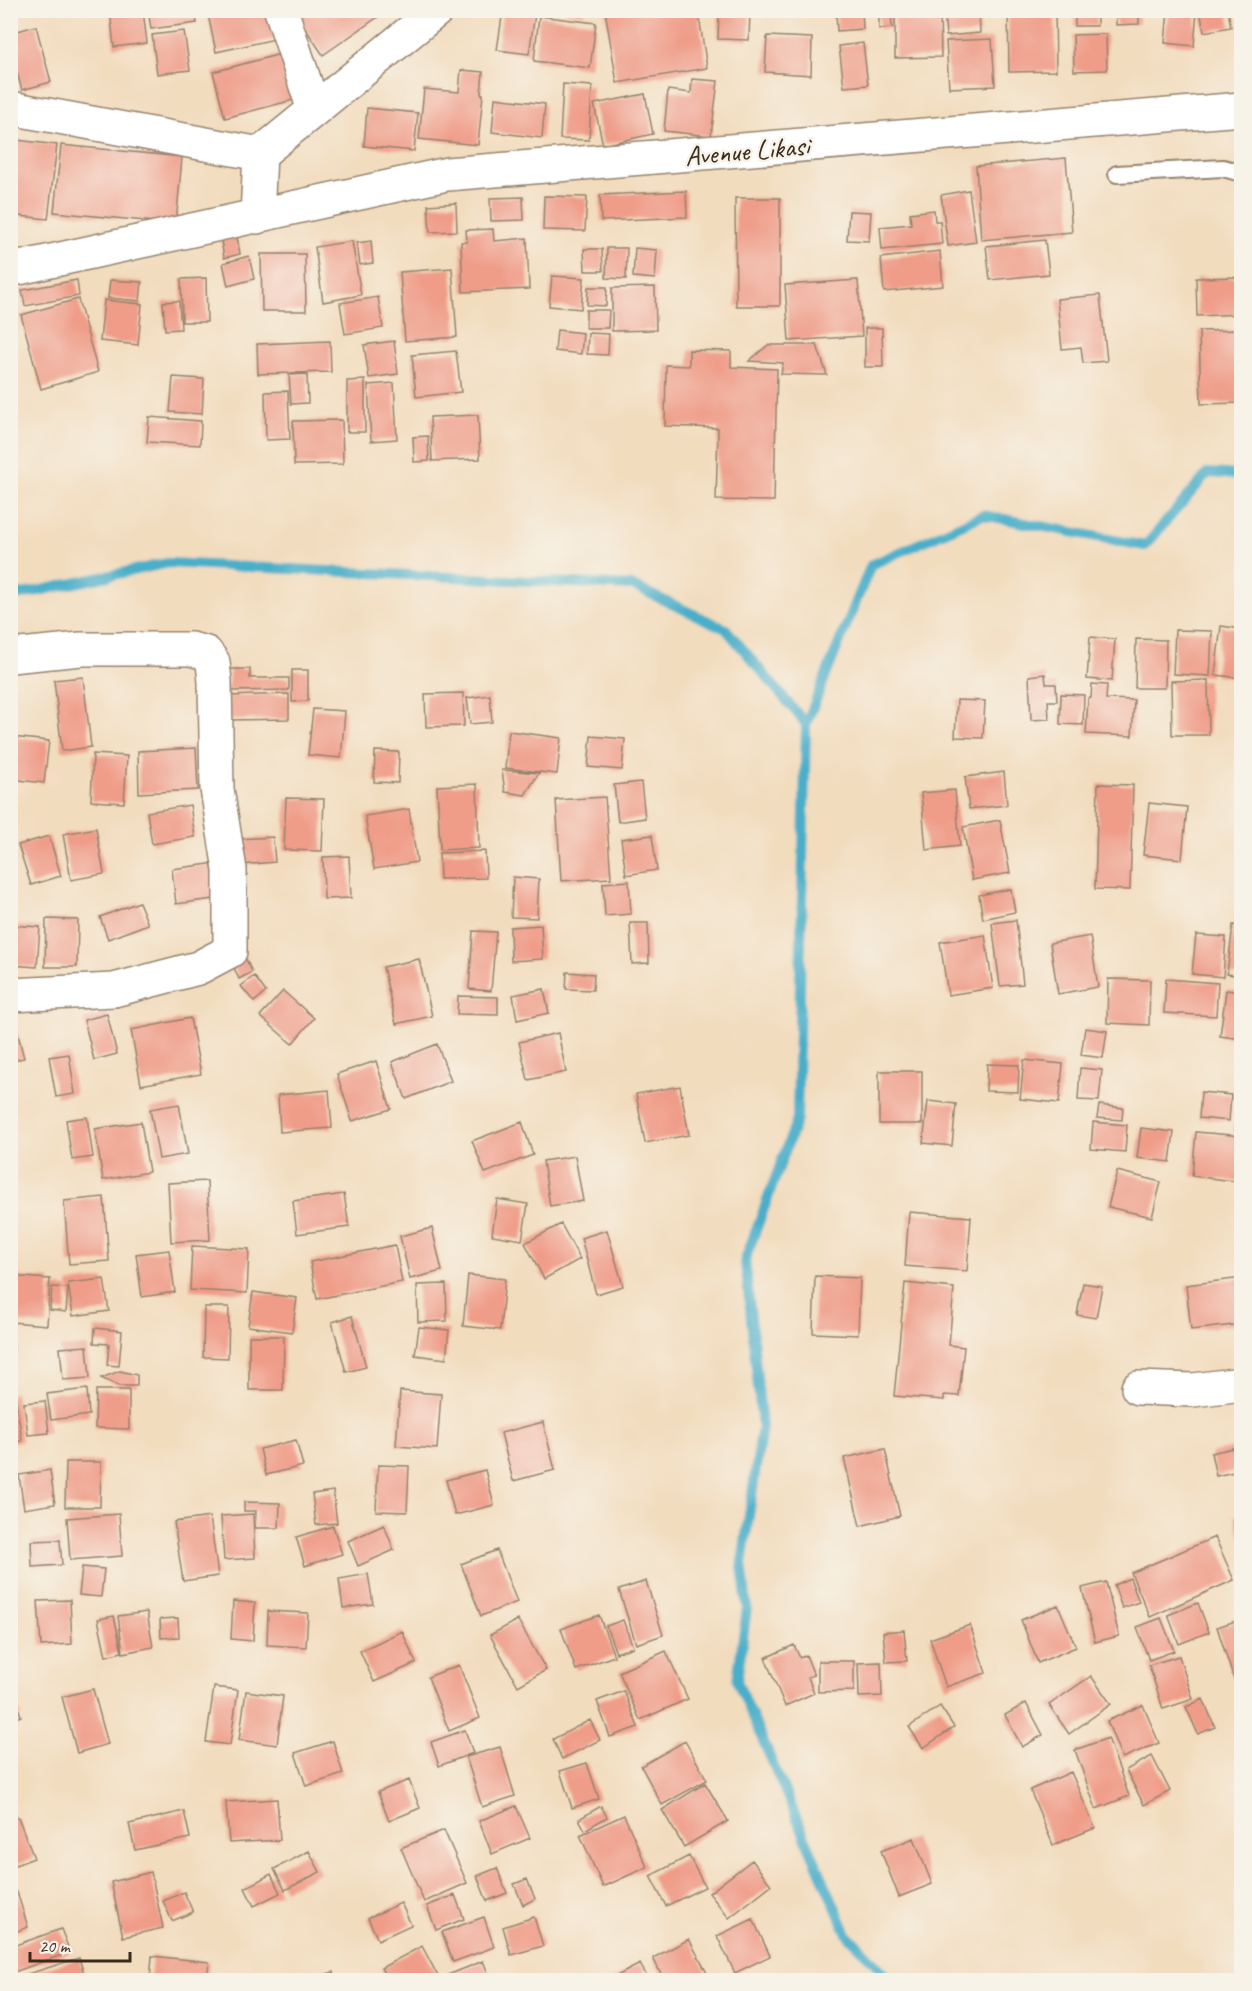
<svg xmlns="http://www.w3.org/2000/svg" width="1252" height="1991" font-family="Caveat,sans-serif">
  <rect width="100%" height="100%" fill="#f7f3e8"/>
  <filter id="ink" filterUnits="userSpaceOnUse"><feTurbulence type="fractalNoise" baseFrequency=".0167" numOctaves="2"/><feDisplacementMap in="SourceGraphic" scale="12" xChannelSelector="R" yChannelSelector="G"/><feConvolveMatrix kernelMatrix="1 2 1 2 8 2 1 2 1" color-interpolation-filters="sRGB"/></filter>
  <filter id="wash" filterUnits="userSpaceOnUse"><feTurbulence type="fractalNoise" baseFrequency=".008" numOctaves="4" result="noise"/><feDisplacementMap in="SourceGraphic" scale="24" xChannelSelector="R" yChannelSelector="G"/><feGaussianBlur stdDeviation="1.35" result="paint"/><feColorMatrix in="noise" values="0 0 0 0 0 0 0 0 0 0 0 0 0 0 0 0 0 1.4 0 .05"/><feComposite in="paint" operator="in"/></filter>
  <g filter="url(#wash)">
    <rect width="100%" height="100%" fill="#f2dcbe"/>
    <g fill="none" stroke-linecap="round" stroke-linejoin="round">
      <path stroke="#49aec9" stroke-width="10" d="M10,597L168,563L633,586L726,629L806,724L797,1119L745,1260L762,1426L742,1563L747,1608L737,1681L847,1934L891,1980
        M806,724L871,565L983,515L1145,546L1208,473L1242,475"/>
    </g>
    <g id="blocks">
      <path fill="#ef9c88" d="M110,10H143L147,43L114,47Z
        M148,10H195L197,23L151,29Z
        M207,10H269L275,39L216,52Z
        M293,10H388L323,55Z
        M503,10L535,14L529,54L497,50Z
        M566,10H584V14L566,12Z
        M605,10H698L707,68L617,83Z
        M719,10H750L749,40L718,39Z
        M836,10H862L863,29L837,31Z
        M879,10H891L892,28L879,29Z
        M895,10H940L941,57L895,58Z
        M944,10H979L980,33L946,36Z
        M1008,10H1055L1056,71L1009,72Z
        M1075,10H1097V26H1075Z
        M1116,10H1139V24L1116,25Z
        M1168,10H1197L1194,46L1165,43Z
        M1200,10H1228L1231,27L1204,32Z
        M539,16L596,23L590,68L534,61Z
        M36,26L51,82L22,90L10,48V33Z
        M184,31L190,70L157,74L152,35Z
        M1106,34L1107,70L1074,71L1073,35Z
        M767,36L812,38L811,75L765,72Z
        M992,39L995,86L949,88L946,41Z
        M863,43L868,85L844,87L839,46Z
        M284,53L297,99L225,118L213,72Z
        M461,70L483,72L481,94H483L478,145L419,139L424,89L459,92Z
        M692,79L718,81L711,136L664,131L668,90L691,93Z
        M563,84L592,86L589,140L560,139Z
        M645,94L653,134L603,145L594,104Z
        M495,98L545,104L542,138L492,132Z
        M367,108L418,113L414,151L364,146Z
        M17,140L57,145L48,219L10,215V196Z
        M61,145L182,157L176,224L54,212Z
        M1066,158L1072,232L981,240L976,166Z
        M969,190L976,242L948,246L941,195Z
        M686,191L687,217L601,221L600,195Z
        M544,196L587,197L585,231L543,230Z
        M523,197L524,220L491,221L490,198Z
        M735,198H780V306H736Z
        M456,203L457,231L430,232L428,205Z
        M934,210L935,221H940L942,244L882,250L880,227L911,224L910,213Z
        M849,211L871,212L869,241L847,240Z
        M10,219L15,220L12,248H10Z
        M493,229L494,241L527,238L529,289L463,292L461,242H467L466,230Z
        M237,237L240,254L224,258L221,240Z
        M1045,240L1049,274L990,280L986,246Z
        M352,241L361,295L323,302L315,247Z
        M371,241L373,263L360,265L357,243Z
        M607,248H627L626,279L606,278Z
        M635,248L657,250L655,279L633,277Z
        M584,249H602L603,271H585Z
        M940,251L943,286L884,292L881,258Z
        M261,254H305L306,311H262Z
        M249,256L254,279L228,286L223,263Z
        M452,268L457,337L405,341L400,272Z
        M552,276L584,278L581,309L549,306Z
        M1242,277V314L1197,316L1196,278Z
        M206,278L207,322H182L181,279Z
        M77,280L79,296L25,306L22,290Z
        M110,280L142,282L140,301L108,298Z
        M858,280L862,336L789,341L785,285Z
        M588,287H607L606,306L587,305Z
        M655,287L656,330L612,331V288Z
        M1100,295L1107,361L1083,363L1081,347L1062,349L1057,299Z
        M378,297L383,328L345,334L340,303Z
        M78,299L98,372L41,389L21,315Z
        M104,300L142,304L138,345L100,341Z
        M179,301L181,329L165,330L163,302Z
        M586,310H609L608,328H586Z
        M865,328H882L883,367H865Z
        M557,330L583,333L581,354L555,351Z
        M1242,330V403L1201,404L1199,331Z
        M588,333L609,334L608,355L587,354Z
        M330,341L331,372L258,374L257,344Z
        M394,341L398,374L369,378L364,345Z
        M768,345H817L827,375L781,374L783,363L749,361Z
        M689,350L731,351V367L777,369L774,501L716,500L718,428L665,426L666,365L689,366Z
        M456,351L461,392L416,397L412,355Z
        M307,374L308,403L291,404L289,375Z
        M173,377L204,379L202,414L170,412Z
        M365,380V432H347V381Z
        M394,383L397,439L371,441L368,385Z
        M288,391L290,439L266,440L265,392Z
        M478,415L480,459L432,461L430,417Z
        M149,417L201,421L200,445L147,442Z
        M342,420L343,464L294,465L293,421Z
        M428,436L429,461L414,462L413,437Z
        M1221,626L1242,629V678L1215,675Z
        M1175,630L1212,631L1210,676L1173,674Z
        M1090,637L1115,639L1112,681L1087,679Z
        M1136,639L1166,640L1165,688H1135Z
        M230,669H250V678H289V690L227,691Z
        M292,670H308V701L292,702Z
        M1045,674L1046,684H1056L1057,701H1048L1049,719L1031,720L1029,676Z
        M83,677L91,747L62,751L54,680Z
        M1208,680L1209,735H1172L1171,681Z
        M1092,684L1107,685L1106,699L1134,700L1132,736L1086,734L1088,698H1091Z
        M463,693L464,726L426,727L425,694Z
        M289,694V719L228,720V696Z
        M1061,694L1084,695L1083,725L1060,724Z
        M490,695L492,722L470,724L467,698Z
        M957,700L985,701L983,738L955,737Z
        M313,709L345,711L341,758L308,755Z
        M509,731L561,738L557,774L505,768Z
        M591,736L625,739L622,770L588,767Z
        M12,737L49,741L44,783L10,779Z
        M196,748L198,790L139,793L138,751Z
        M375,751L399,752L398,783L374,782Z
        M93,754L127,756L124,803L91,801Z
        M502,770L539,773L525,795L505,792Z
        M1004,772L1007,805L969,809L965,777Z
        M641,782L645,818L618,822L614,785Z
        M477,784L479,848L440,850L437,786Z
        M1098,784L1133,785L1130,890L1095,889Z
        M955,790L960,846L926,850L921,793Z
        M605,797L611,878L561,881L556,800Z
        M286,798L324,799L322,851L284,850Z
        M1149,803L1187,807L1182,859L1143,855Z
        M190,805L195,837L152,844L147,812Z
        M409,809L417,862L374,869L365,816Z
        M1000,820L1010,873L972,880L963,827Z
        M96,828L104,874L71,880L63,834Z
        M652,835L657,870L626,875L621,839Z
        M49,836L61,876L31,885L18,845Z
        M273,837L275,862L241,865L238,839Z
        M485,851L486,878L440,879L439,853Z
        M349,856L351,898L324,899L323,857Z
        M216,863L221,898L176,904L172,869Z
        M513,877L539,879L537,918L511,917Z
        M629,881L631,914L605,916L603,883Z
        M1011,889L1015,912L983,919L979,895Z
        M139,902L148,924L108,939L100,917Z
        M46,919L78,920L77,967H45Z
        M1016,920L1023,984L1000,986L992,923Z
        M630,923H648L649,963L632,964Z
        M10,925L40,927L37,967L10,965Z
        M541,925L543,959L511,961L510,927Z
        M1233,925L1242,926V976L1227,974Z
        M473,931L496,932L491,991L469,989Z
        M985,935L993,988L948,995L940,942Z
        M1196,935L1226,937L1223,977L1192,974Z
        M1090,936L1098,987L1058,994L1050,943Z
        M243,953L252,972L239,979L230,959Z
        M419,959L432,1016L396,1024L383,967Z
        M567,972L594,974L593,990L566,989Z
        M254,976L266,992L254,1002L241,986Z
        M1108,979L1150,980L1149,1025L1107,1023Z
        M1166,979L1218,983L1216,1016L1164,1013Z
        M544,989L549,1013L517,1020L513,995Z
        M1226,990L1242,992V1039L1220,1036Z
        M283,991L314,1018L292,1044L260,1016Z
        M458,996L498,997V1015L457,1014Z
        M10,1003L24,1058L10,1061Z
        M107,1014L117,1054L94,1060L84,1020Z
        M190,1018L201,1074L141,1085L131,1030Z
        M1085,1028L1107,1031L1103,1058L1081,1055Z
        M558,1033L566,1072L528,1080L519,1042Z
        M437,1044L451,1081L406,1099L392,1062Z
        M69,1054L75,1094L56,1097L49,1057Z
        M1024,1060L1063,1064L1059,1103L1020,1099Z
        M376,1061L391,1109L352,1121L337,1074Z
        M987,1064L1019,1065L1018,1092L986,1091Z
        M1080,1068L1102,1070L1099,1101L1078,1100Z
        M879,1071H922V1124H879Z
        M1240,1078H1242V1132L1235,1131Z
        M680,1086L689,1135L645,1143L636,1094Z
        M329,1090L332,1128L280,1132L278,1095Z
        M1201,1092L1231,1095L1229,1121L1199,1118Z
        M928,1101L956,1104L952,1146L923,1143Z
        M179,1104L188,1154L159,1159L150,1109Z
        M1099,1105L1123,1108L1122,1120L1097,1118Z
        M87,1117L93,1157L72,1160L66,1120Z
        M141,1122L149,1172L103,1180L95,1129Z
        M522,1122L533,1155L485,1173L472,1141Z
        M1093,1122L1127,1125L1125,1152L1091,1149Z
        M1141,1128L1174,1132L1170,1162L1137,1158Z
        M1196,1132L1242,1136V1182L1192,1176Z
        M575,1156L583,1201L550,1206L543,1161Z
        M1117,1171L1161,1182L1152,1217L1108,1207Z
        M207,1181L210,1240L171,1242L168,1183Z
        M344,1194L349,1227L297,1234L293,1201Z
        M104,1197L109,1261L69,1264L64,1201Z
        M497,1199L528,1204L522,1240L492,1235Z
        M909,1212L971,1217L967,1271L905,1266Z
        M561,1224L580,1259L544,1279L525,1243Z
        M432,1228L442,1271L410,1279L400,1236Z
        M607,1230L623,1286L596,1294L581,1238Z
        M395,1245L402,1282L317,1299L310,1262Z
        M192,1246L249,1249L247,1293L190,1290Z
        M169,1250L175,1292L142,1297L136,1254Z
        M468,1275L505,1279L500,1330L463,1326Z
        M10,1276L50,1279L47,1325L10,1322Z
        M815,1276L860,1278L858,1335L813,1333Z
        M1242,1278V1324L1191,1330L1186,1285Z
        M104,1279L109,1311L73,1316L68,1283Z
        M905,1283L954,1288L949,1345L964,1347L959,1396L944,1395V1400L894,1396Z
        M1083,1283L1102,1286L1096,1318L1077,1315Z
        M446,1284L447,1321L418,1322L417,1285Z
        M52,1287L68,1288L66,1312L50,1310Z
        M253,1292L297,1298L292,1332L248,1326Z
        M204,1307H229L228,1358L203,1357Z
        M352,1316L366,1367L346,1372L332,1322Z
        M419,1327L449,1330L446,1359L415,1355Z
        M95,1328L122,1331L119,1366L107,1365L109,1344L94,1343Z
        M249,1336H284L283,1390H249Z
        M10,1346H14L12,1372H10Z
        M87,1346L90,1378L63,1380L60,1348Z
        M120,1371L137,1375V1386H119L101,1378Z
        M87,1389L89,1415L51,1420L47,1394Z
        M96,1390H129V1429L95,1428Z
        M400,1391L441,1394L437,1449L396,1446Z
        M15,1393L22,1441L10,1442V1394Z
        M45,1401L49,1433L28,1435L24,1403Z
        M543,1422L555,1470L513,1481L501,1433Z
        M296,1440L303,1466L266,1475L260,1449Z
        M1233,1448L1238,1471L1216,1476L1211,1453Z
        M885,1449L900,1516L860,1526L844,1458Z
        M66,1462H101L100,1507H65Z
        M378,1465L409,1466L407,1512L376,1511Z
        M50,1470L55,1504L24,1509L19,1475Z
        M485,1470L494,1505L455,1515L446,1480Z
        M333,1491L337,1523L316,1525L312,1494Z
        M244,1502L280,1503L279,1528H255L256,1511H244Z
        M119,1514L122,1556L70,1560L67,1518Z
        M253,1514L255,1558L224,1560L221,1516Z
        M1242,1514V1540H1241L1235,1515Z
        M210,1517L218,1576L183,1581L174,1522Z
        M384,1525L394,1550L358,1566L348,1541Z
        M333,1526L342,1554L305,1566L296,1537Z
        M1215,1537L1234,1580L1150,1617L1131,1573Z
        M60,1540L62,1565L32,1567L31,1541Z
        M497,1550L517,1602L481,1616L461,1564Z
        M82,1567L104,1569L101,1597L79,1595Z
        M368,1574L373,1604L343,1608L339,1579Z
        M1130,1578L1139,1602L1122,1608L1114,1585Z
        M646,1581L663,1635L636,1644L619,1590Z
        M1106,1582L1119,1636L1095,1642L1082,1588Z
        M70,1600L72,1644L41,1646L38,1601Z
        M233,1601L255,1603L253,1641L231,1639Z
        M1198,1603L1209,1632L1179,1644L1168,1615Z
        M1058,1605L1076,1647L1038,1663L1021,1620Z
        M268,1611L308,1613L306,1647L267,1645Z
        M147,1612L153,1647L123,1653L118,1616Z
        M599,1615L614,1656L576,1670L561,1629Z
        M114,1616L122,1652L106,1656L98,1619Z
        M178,1618L179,1637L161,1638L160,1619Z
        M1161,1618L1174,1651L1149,1660L1137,1627Z
        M1242,1619V1702H1241L1217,1627Z
        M518,1620L546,1670L518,1686L490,1635Z
        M623,1620L633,1647L616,1653L606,1626Z
        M970,1625L986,1673L946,1687L930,1639Z
        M904,1630L907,1661L886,1662L883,1632Z
        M402,1631L416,1663L374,1682L360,1651Z
        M794,1645L800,1658L806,1655L814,1675L808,1677L814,1693L785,1706L765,1658Z
        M666,1651L688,1699L640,1720L619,1672Z
        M1179,1656L1193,1699L1163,1709L1149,1665Z
        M818,1661H854V1691L818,1692Z
        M881,1662L882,1696L859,1697L858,1663Z
        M459,1665L480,1718L449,1731L428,1677Z
        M1091,1676L1111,1704L1069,1734L1049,1705Z
        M214,1687L238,1690L230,1745L206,1742Z
        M93,1689L108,1744L77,1753L62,1697Z
        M246,1691L283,1696L277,1745L239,1740Z
        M624,1691L638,1727L610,1737L597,1701Z
        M10,1692H13L21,1716L10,1720Z
        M1203,1699L1215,1727L1198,1734L1186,1707Z
        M1026,1703L1043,1735L1022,1747L1005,1715Z
        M1143,1705L1159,1743L1122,1758L1107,1721Z
        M940,1706L954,1727L923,1748L909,1727Z
        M590,1720L600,1740L562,1759L553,1739Z
        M465,1730L473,1753L439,1766L431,1742Z
        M1108,1738L1129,1796L1096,1809L1075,1750Z
        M333,1741L343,1774L306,1786L295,1753Z
        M685,1741L707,1780L662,1805L641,1766Z
        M500,1747L515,1796L482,1807L466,1757Z
        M1152,1756L1170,1791L1144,1805L1126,1770Z
        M587,1763L599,1799L572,1808L560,1771Z
        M1071,1772L1095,1828L1053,1845L1030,1790Z
        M409,1780L420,1808L389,1821L378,1792Z
        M705,1783L728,1821L684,1847L662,1810Z
        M277,1799L280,1840L229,1843L226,1802Z
        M516,1806L530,1838L492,1854L479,1821Z
        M601,1806L607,1817L585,1830L579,1819Z
        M184,1811L190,1838L135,1850L129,1824Z
        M624,1815L647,1867L603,1887L580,1835Z
        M18,1817L34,1858L10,1867V1820Z
        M444,1830L467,1883L424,1902L401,1848Z
        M914,1838L932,1884L899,1897L881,1851Z
        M309,1851L320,1872L285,1890L274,1869Z
        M689,1856L705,1887L666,1906L650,1876Z
        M752,1860L771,1885L729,1918L709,1893Z
        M497,1868L507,1893L487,1901L477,1876Z
        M151,1872L163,1928L123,1937L111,1882Z
        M271,1874L280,1893L254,1906L245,1888Z
        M527,1879L535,1899L523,1905L514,1884Z
        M17,1892L28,1927L10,1934V1894Z
        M184,1892L193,1912L172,1921L163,1901Z
        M455,1895L464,1919L436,1930L427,1906Z
        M401,1903L411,1925L378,1940L368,1918Z
        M484,1917L494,1947L453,1962L442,1932Z
        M534,1917L543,1946L511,1955L503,1927Z
        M753,1919L770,1956L735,1973L717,1936Z
        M61,1929L70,1952L14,1972L10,1962V1947Z
        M689,1939L708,1975L697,1980H664L653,1958Z
        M422,1946L440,1980H388L381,1968Z
        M152,1956L209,1962L207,1980H150Z
        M79,1958L86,1980H15V1978Z
        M483,1961L491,1980H450L448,1975Z
        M640,1964L649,1980H609Z
        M334,1972L336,1980H304Z"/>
    </g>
  </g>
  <g filter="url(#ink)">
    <use href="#blocks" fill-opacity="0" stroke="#96836e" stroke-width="1.5"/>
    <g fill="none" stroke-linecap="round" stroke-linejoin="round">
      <g stroke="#96836e" stroke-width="20">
        <path id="service" d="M1117,174L1223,168L1242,173"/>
      </g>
      <g stroke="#96836e" stroke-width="36">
        <path id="minor" d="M281,10L314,110
          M10,108L260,154
          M257,217L260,154L437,10
          M10,270L447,174L1242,109
          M10,656L81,649H191L206,653L213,662L215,682L217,789L230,870V951L198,968L114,990L10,995
          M1138,1388L1193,1390L1242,1384"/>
      </g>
      <use href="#service" stroke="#fff" stroke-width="16"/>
      <use href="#minor" stroke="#fff" stroke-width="33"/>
    </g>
  </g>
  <g text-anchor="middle" stroke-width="5" stroke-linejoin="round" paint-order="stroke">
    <g font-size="28" fill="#3b2a1e" stroke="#f7f3e8">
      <text transform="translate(747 150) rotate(-5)" y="10">Avenue Likasi</text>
    </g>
  </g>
  <rect width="1252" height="1991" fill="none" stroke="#f7f3e8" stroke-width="36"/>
  <path d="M30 1952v9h100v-9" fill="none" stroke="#3b2a1e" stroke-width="3"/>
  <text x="39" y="1952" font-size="18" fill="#3b2a1e" stroke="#f7f3e8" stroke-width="4.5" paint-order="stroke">20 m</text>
</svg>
